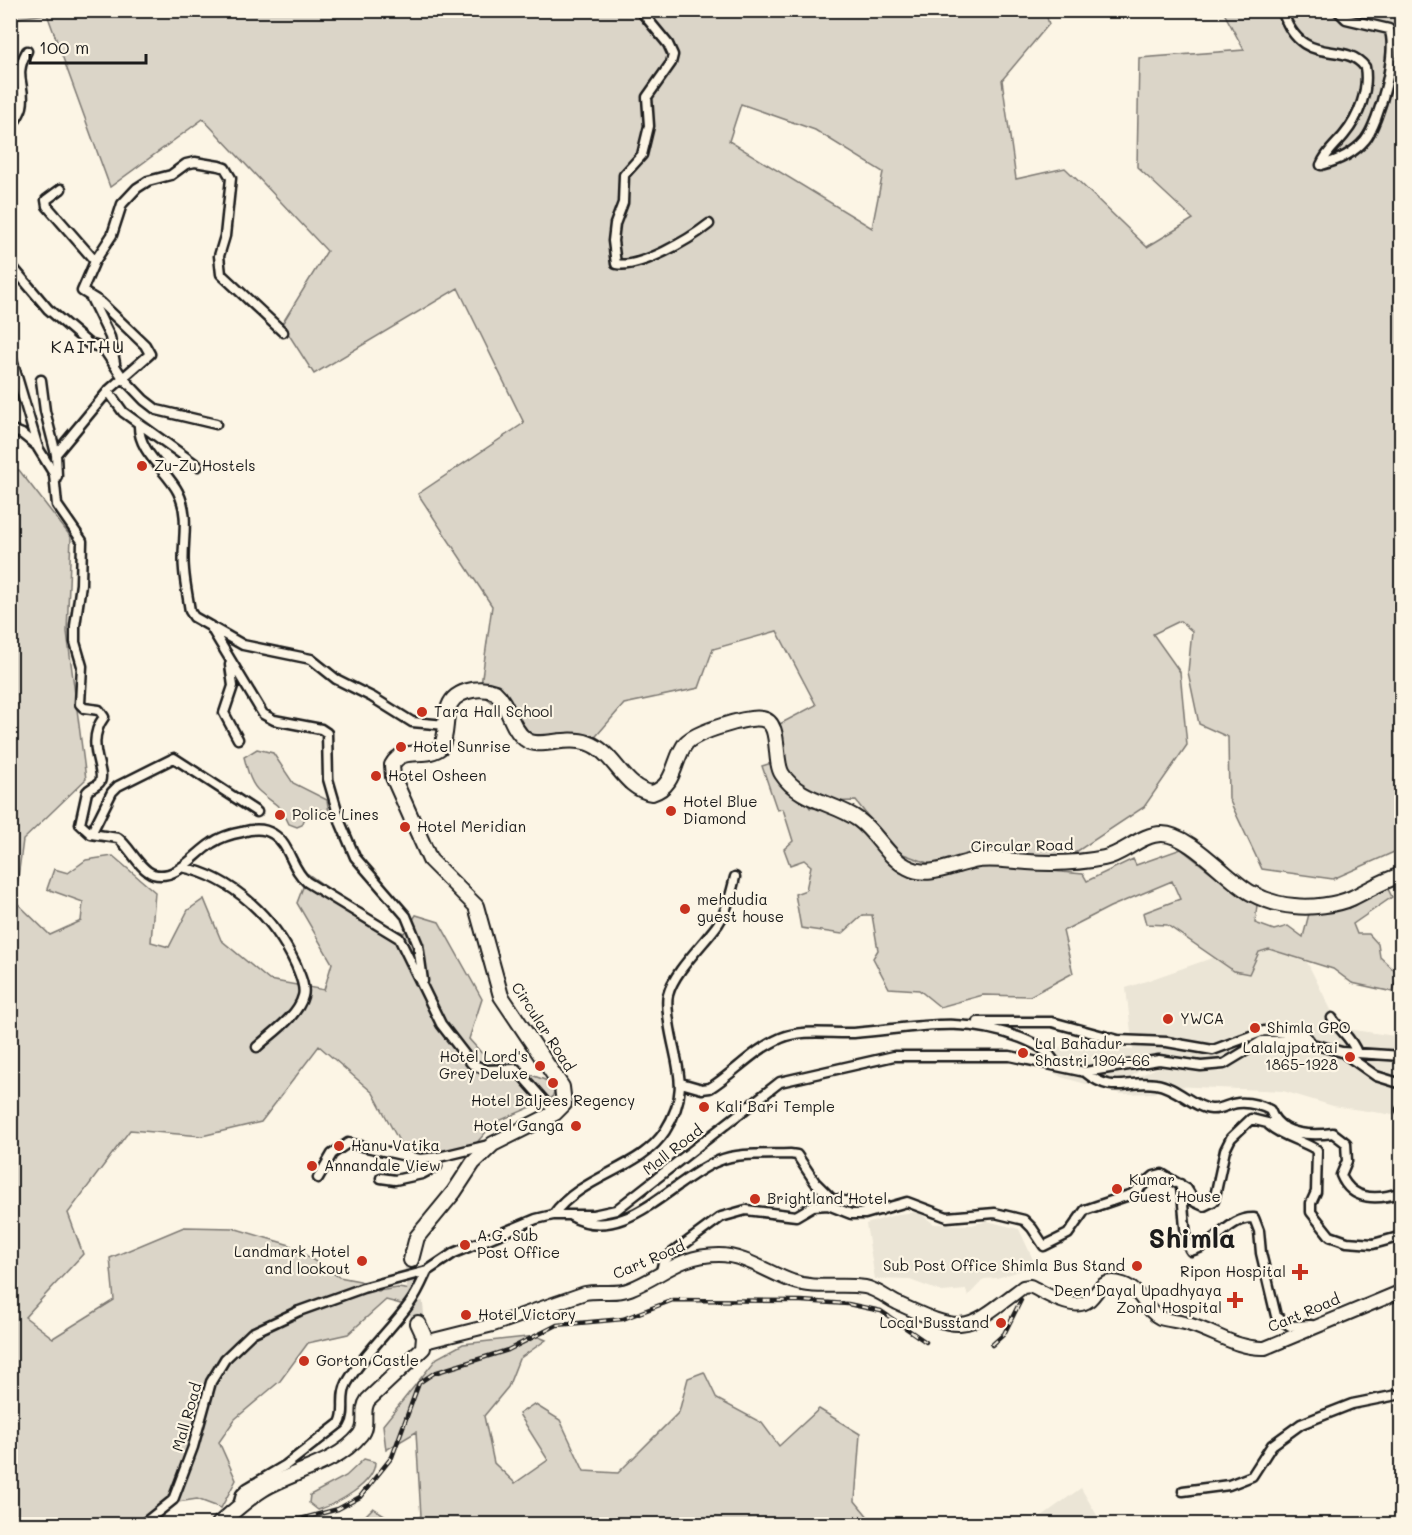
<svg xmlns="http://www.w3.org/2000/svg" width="1412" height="1535" font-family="Mali,sans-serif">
  <rect width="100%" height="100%" fill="#fcf5e5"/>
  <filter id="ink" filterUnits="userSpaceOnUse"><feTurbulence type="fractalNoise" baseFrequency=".0167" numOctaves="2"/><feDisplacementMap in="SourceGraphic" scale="12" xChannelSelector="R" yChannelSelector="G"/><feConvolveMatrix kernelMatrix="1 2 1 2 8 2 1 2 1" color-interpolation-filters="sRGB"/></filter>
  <g filter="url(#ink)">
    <path fill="#ebe5d6" d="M1269,949L1307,962L1340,1028L1395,1036V1053L1304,1042L1256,1045L1224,1061L1155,1059L1132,1076L1112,1084H1086L1061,1077L1034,1060L1053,1047L1133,1050L1126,988L1215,957L1234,971L1259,952Z
      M1269,1050L1304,1051L1339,1058L1401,1059V1116L1333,1106L1283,1091L1172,1086L1154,1093L1121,1094L1099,1088L1115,1087L1161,1066L1223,1072L1257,1052Z
      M918,1212L934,1224L972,1225L987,1221L1019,1229L1036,1266L997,1278L984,1279L968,1296L966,1290L942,1292L910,1280L875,1279L866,1224L898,1214Z
      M1081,1488L1102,1524H1031Z"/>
    <path fill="#dbd5c8" stroke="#7c7872" stroke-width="1.5" fill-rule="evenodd" d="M10,11H1045L1049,24L1002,80L1016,179L1065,168L1147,247L1193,219L1137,167L1139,58L1244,50L1223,11H1401V849L1333,879L1262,869L1229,799L1228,737L1199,724L1188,672L1192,631L1180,621L1153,634L1180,672L1187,745L1144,807L1067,858L974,854L933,865L895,851L856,801L814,802L784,766L810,808H851L893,860L929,875L975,864L1083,874L1087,881L1133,859L1136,865L1181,849L1245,899L1257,905L1255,923L1274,930L1288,926L1303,937L1310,910L1350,908L1387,887L1392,897L1353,924L1357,934H1369L1378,944L1380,957L1398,974L1393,992L1352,983L1333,969L1269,949L1259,952L1249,974L1234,971L1167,925L1146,924L1143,913L1180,899L1172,881L1110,907L1063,931L1073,973L1030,996L983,995L940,1007L919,990L889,988L873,958L878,950L872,915H863L842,934L801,928L795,894L806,890L811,866L804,860L790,865L784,849L793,841L783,809L777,810L762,766L781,760L776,726L816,705L777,631L713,649L699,688L624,704L591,742L530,735L480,692L492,606L418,494L524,423L458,288L314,374L282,324L327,251L203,119L110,187L47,14L11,19ZM741,104L815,130L883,172L872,228L729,141Z
      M19,470L71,537L67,632L86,779L23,840L15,901L50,935L81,921L83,902L47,889L54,869L68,873L86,860L113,856L155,892L151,942L169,947L188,910L204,899L221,940L269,980L324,990L332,963L297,903L308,874L367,916L404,933L416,915L439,922L482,999L469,1039L487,1059L545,1080L555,1089L552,1098L494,1123L465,1156L413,1167L373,1093L319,1046L261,1122L202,1136L130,1130L68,1213L83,1254L25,1317L53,1338L114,1300L110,1258L184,1227L233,1228L290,1245L339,1277L360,1281L378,1291L398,1288L412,1290L405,1305L386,1300L348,1334L308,1343L280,1381L235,1419L219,1442L236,1480L221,1508L197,1499L171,1503L133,1524H11L10,472Z
      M257,749L273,753L293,783L327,800L329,813L322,810L308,811L302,825L297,827L289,824C279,802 276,806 260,792C250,784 247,768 244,757Z
      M536,1336L546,1340L519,1359L508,1387L484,1416L494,1463L515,1483L548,1460L519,1414L534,1404L560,1420L584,1471L618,1473L679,1412L688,1378L704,1372L717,1399L762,1423L779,1446L819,1409L860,1434L855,1501L874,1524H406L421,1516L416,1432L386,1450L383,1425L437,1358L463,1344Z
      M364,1459L375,1462C375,1484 336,1504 318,1510L309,1503L310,1495L346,1476Z
      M373,1508L399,1524H357Z"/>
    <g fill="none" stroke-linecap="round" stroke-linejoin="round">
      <path stroke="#dad4c7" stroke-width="14" stroke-dasharray="14 7" stroke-linecap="butt" d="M411,1260L418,1323"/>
      <g stroke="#1c1c1c" stroke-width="13">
        <path id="street" d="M640,10L668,44L673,55L671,63L647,97L649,126L642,155L624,175L623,203L615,224L613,241L616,264C640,269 690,239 709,224
          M1282,10C1302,71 1343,38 1365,67C1369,90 1359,117 1344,135C1336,145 1326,152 1321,165
          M10,129C14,122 20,115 22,107C27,85 12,78 27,51
          M1321,165C1337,161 1354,153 1365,140C1379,123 1399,50 1389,29L1346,19L1337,10
          M95,261L112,235L122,204L137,188L148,181L171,175L186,164L195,162L219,166L225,168L231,178L225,236L219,256L221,274L283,332
          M10,264L48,309L89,344L103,348L123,378L144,400L157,410L216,424
          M90,296L110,337L115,363
          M10,353L38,448L54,474L57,505L82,541L81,584L75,626V642L82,666L80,704L84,708L99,710L104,717C83,745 108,773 99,783C95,787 90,788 87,792L80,824L91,834L118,838C130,847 139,869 153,874C177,881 195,853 212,843C221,837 231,834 242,832C252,829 264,828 273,834C290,844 291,869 307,882L399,938L441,1024L472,1064L486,1070L516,1069L555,1113
          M41,380L45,411L56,454L57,476
          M108,391L123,412L198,466
          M139,425C138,452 167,470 178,492C191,518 181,543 184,570C185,584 188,597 190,611L194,617L243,645L311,659L336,679L372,697L412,722L446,725
          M10,429L22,434L38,447
          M56,454L109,390L150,354L145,345L100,302L82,291L95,261L47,206L46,200L61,189
          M210,626L263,714L274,720L321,729L327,733L328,779L341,824L355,857L406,916L418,945L423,981
          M230,665L233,686L224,713L238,739
          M91,834L112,792L118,786L174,758L257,812
          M182,867C234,878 274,918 296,965C299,973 306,987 303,996C298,1016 272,1033 257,1047
          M1332,1018C1340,1031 1352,1038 1357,1053
          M978,1022H1052L1118,1040L1167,1042L1213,1050L1264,1031L1305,1035L1311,1043
          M1342,1052L1402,1056
          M1085,1072C1114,1096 1127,1079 1156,1084C1177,1087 1194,1108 1211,1109C1221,1110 1228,1104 1238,1103C1248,1102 1260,1105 1270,1110C1279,1135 1310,1136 1333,1133L1346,1143L1347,1161L1341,1175C1352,1202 1379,1200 1402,1192
          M681,1083L702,1089L710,1088C734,1073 753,1050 781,1038C803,1029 830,1034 854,1033C915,1028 961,1015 1021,1038C1036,1044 1049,1050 1056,1065
          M1401,1110H1402
          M1269,1125C1283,1137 1301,1140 1317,1150L1316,1192L1311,1203V1212L1330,1236L1347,1242L1373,1244L1402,1236
          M318,1178L332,1154L348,1143L420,1159L439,1157L489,1145
          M381,1178L395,1180L422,1174L437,1166L435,1158
          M1180,1184C1185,1201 1183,1242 1191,1251C1218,1244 1228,1217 1254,1218L1259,1231L1261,1253L1276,1316L1290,1326L1311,1325
          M553,1215C583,1174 640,1170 665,1131C692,1088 675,1065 669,1022C668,1013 666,1003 668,995C674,971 704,944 718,924C727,910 731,894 735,877
          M571,1216C624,1246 673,1179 718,1161C739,1152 768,1155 790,1154L797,1155L815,1182L831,1198L881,1210
          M661,1271L663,1263L671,1254L721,1217L746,1210L796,1216L813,1206L828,1205L851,1214H865L907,1202L947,1217L995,1213L1024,1220L1032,1228L1044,1246L1068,1234L1085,1210L1132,1194L1154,1176L1162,1174L1187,1189L1195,1202L1204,1206L1214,1201L1225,1150L1231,1138L1251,1119L1284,1127
          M1183,1491L1229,1485L1252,1476L1272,1445L1301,1424L1352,1404L1402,1394
          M238,1506L241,1494L247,1488L286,1465L340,1423C347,1411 339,1398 347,1383C364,1353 390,1331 410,1303C417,1294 422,1282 427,1271
          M143,1524L173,1500L193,1447L211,1382L225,1359L252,1333L299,1311L363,1288L427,1271L454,1253L536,1219L553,1215H593L616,1210L780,1082L894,1056H1010L1085,1072L1159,1060L1201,1066L1224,1064L1262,1041H1287L1305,1042L1342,1052L1376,1076L1402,1084"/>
      </g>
      <g stroke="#1c1c1c" stroke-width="16">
        <path id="secondary" d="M425,1342L493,1325L585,1293C601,1290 615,1295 630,1289C663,1276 679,1255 719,1255C744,1255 769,1273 792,1281C816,1290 841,1283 865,1287C876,1289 887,1298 897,1303C966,1335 965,1331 1023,1287L1030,1286C1043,1292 1066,1307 1081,1304C1100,1300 1095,1275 1123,1284C1143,1291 1145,1311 1160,1318C1169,1321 1181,1321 1191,1325C1217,1333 1237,1349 1265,1348L1402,1291"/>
      </g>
      <g stroke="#1c1c1c" stroke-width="18">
        <path id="primary" d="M411,1260L417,1237L454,1192L473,1163L493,1144L555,1113L564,1104L562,1087L501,996L476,906L430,860L393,777L392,765C403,745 426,760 441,747C447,736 445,722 448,710C452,690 479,686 495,692C509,704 510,728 525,739C538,750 565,735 588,743C615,752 623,789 652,793C676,786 673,759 686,743C696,732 748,716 762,719C782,722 773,760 782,774C800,802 835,802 859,820C877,833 887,857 907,867C929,879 951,865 973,861C989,857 1010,861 1027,862C1052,864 1079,863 1104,858C1124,854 1141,834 1162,834C1190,834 1227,880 1251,893C1264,900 1280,905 1294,906C1311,908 1337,905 1352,898C1369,890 1383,880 1402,875
          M219,1524C233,1512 247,1499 263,1489C293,1471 337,1464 360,1435C369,1425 360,1411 368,1400L423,1348L424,1336L418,1323"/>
      </g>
      <use href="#street" stroke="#fcf5e5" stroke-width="8"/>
      <use href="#secondary" stroke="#fcf5e5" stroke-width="12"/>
      <use href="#primary" stroke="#fcf5e5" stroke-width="14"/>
      <g stroke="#1c1c1c" stroke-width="4.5">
        <path id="rail" d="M992,1345L1004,1334L1021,1300
          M282,1524L338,1509L360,1497L392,1457L419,1383L434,1373L508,1350L557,1325L623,1319L673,1300L801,1301L848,1304L881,1311L926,1342"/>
      </g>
      <use href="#rail" stroke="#fcf5e5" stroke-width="2" stroke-dasharray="7" stroke-linecap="butt"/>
    </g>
  </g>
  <g fill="#c8321e" stroke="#fcf5e5" stroke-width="2">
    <circle cx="142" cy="466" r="6"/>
    <circle cx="422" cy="712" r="6"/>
    <circle cx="401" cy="747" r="6"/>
    <circle cx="376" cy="776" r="6"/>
    <circle cx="671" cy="811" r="6"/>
    <circle cx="280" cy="815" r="6"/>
    <circle cx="405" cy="827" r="6"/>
    <circle cx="685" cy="909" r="6"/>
    <circle cx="1168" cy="1019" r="6"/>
    <circle cx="1255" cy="1028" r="6"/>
    <circle cx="1023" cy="1053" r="6"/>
    <circle cx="1350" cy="1057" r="6"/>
    <circle cx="540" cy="1066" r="6"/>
    <circle cx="553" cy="1083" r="6"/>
    <circle cx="704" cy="1107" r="6"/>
    <circle cx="576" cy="1126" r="6"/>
    <circle cx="339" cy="1146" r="6"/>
    <circle cx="312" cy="1166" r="6"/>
    <circle cx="1117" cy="1189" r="6"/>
    <circle cx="755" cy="1199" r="6"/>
    <circle cx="465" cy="1245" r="6"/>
    <circle cx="362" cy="1261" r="6"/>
    <circle cx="1137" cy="1266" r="6"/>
    <path d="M1297 1263h6v6h6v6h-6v6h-6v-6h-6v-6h6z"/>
    <path d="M1232 1291h6v6h6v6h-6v6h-6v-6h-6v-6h6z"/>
    <circle cx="466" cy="1315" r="6"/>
    <circle cx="1001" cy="1323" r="6"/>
    <circle cx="304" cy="1361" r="6"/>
  </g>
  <g text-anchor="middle" stroke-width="4.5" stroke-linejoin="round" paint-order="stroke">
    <g font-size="15" fill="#1c1c1c" stroke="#fcf5e5" text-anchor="start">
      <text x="154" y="471">Zu-Zu Hostels</text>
      <text x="434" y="717">Tara Hall School</text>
      <text x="413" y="752">Hotel Sunrise</text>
      <text x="388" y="781">Hotel Osheen</text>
      <text x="683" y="807">Hotel Blue<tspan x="683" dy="17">Diamond</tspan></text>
      <text x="292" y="820">Police Lines</text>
      <text x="417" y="832">Hotel Meridian</text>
      <text x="697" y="905">mehdudia<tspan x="697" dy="17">guest house</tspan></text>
      <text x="1180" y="1024">YWCA</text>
      <text x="1267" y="1033">Shimla GPO</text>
      <text x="1035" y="1049">Lal Bahadur<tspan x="1035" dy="17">Shastri 1904-66</tspan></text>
      <text x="1338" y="1053" text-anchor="end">Lalalajpatrai<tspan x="1338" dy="17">1865-1928</tspan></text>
      <text x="528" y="1062" text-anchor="end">Hotel Lord's<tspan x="528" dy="17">Grey Deluxe</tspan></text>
      <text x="553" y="1106" text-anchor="middle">Hotel Baljees Regency</text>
      <text x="716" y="1112">Kali Bari Temple</text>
      <text x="564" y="1131" text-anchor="end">Hotel Ganga</text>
      <text x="351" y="1151">Hanu Vatika</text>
      <text x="324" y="1171">Annandale View</text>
      <text x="1129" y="1185">Kumar<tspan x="1129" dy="17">Guest House</tspan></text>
      <text x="767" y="1204">Brightland Hotel</text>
      <text x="477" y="1241">A.G. Sub<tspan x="477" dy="17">Post Office</tspan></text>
      <text x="350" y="1257" text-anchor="end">Landmark Hotel<tspan x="350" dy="17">and lookout</tspan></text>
      <text x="1125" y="1271" text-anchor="end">Sub Post Office Shimla Bus Stand</text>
      <text x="1286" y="1277" text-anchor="end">Ripon Hospital</text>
      <text x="1222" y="1296" text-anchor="end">Deen Dayal Upadhyaya<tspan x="1222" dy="17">Zonal Hospital</tspan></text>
      <text x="478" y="1320">Hotel Victory</text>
      <text x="989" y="1328" text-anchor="end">Local Busstand</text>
      <text x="316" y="1366">Gorton Castle</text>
    </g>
    <g font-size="15" fill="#1c1c1c" stroke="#fcf5e5">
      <text transform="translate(1022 846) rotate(-1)" y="5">Circular Road</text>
      <text transform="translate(543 1027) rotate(57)" y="5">Circular Road</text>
      <text transform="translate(673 1150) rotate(-38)" y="5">Mall Road</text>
      <text transform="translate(649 1260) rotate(-23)" y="5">Cart Road</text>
      <text transform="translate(1304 1313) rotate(-23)" y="5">Cart Road</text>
      <text transform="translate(187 1417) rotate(-74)" y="5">Mall Road</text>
    </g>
    <g font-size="18" letter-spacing="1.5" fill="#1c1c1c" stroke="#fcf5e5">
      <text x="88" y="353">KAITHU</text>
    </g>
    <g font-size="27" font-weight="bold" fill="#1c1c1c" stroke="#fcf5e5">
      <text x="1192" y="1248">Shimla</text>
    </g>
  </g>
  <rect width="1412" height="1535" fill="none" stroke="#fcf5e5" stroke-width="36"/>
  <rect x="18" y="18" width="1376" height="1499" fill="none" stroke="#1c1c1c" stroke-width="2" filter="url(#ink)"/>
  <path d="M30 54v9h116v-9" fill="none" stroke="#1c1c1c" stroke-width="3"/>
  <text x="39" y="54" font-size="18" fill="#1c1c1c" stroke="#fcf5e5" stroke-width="4.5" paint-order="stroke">100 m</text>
</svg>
